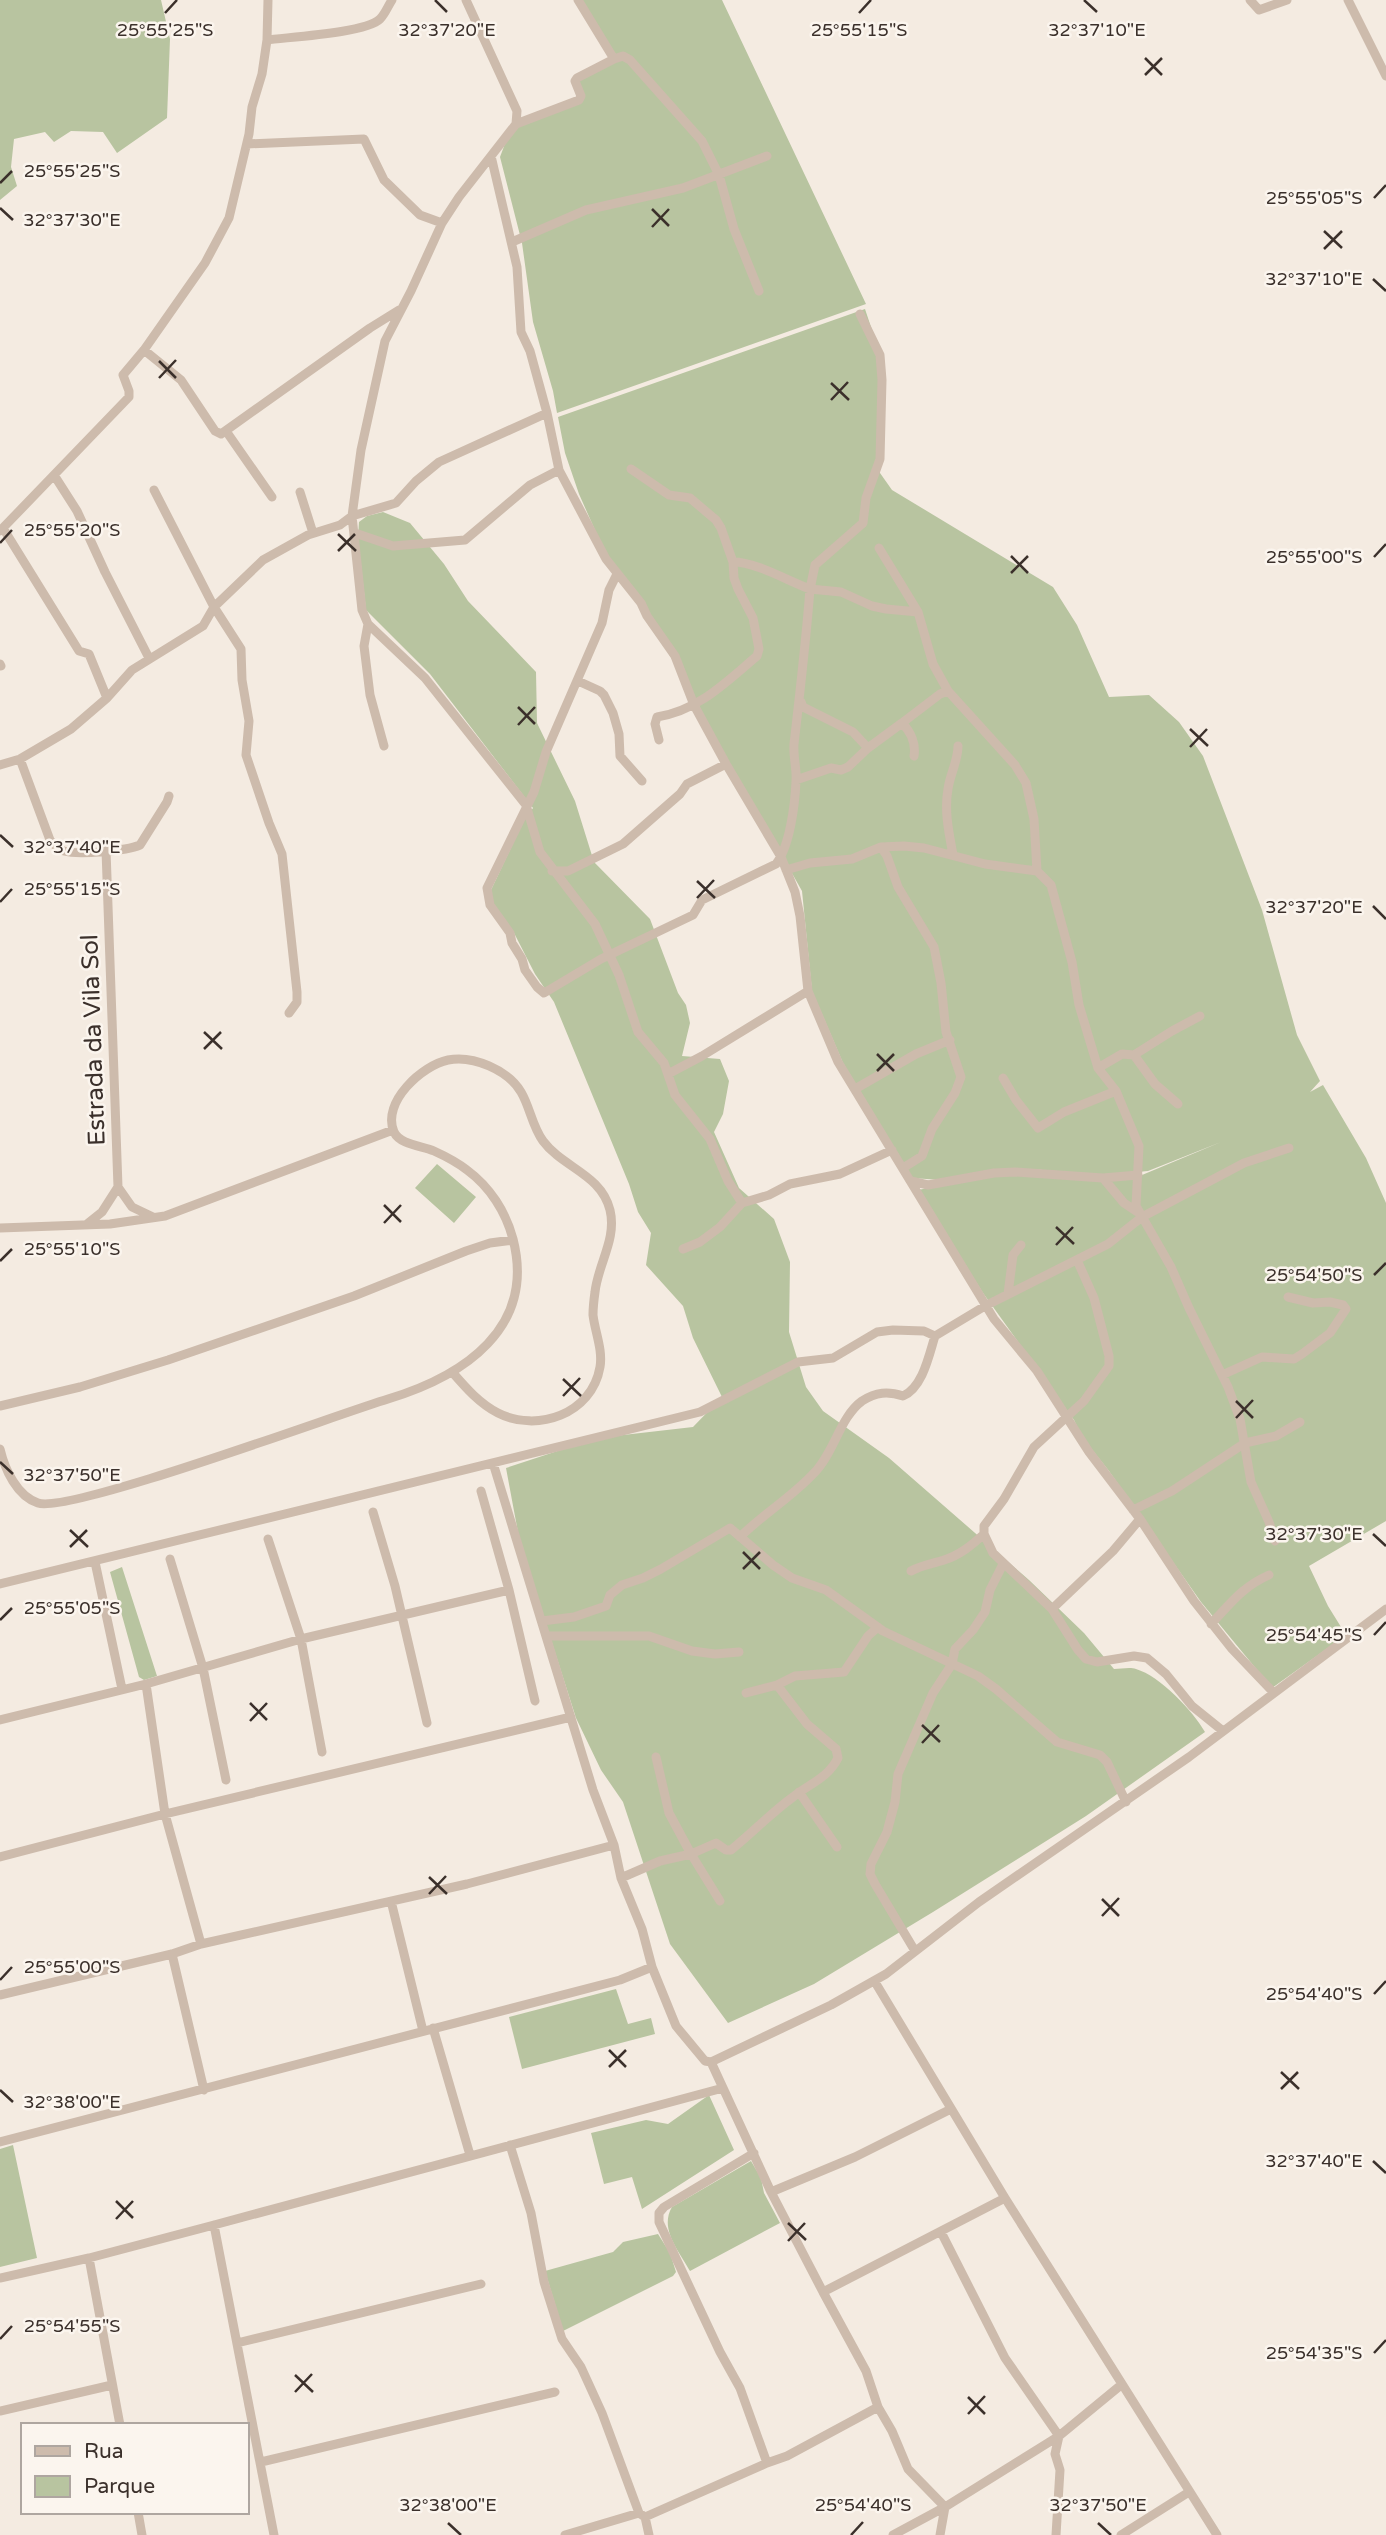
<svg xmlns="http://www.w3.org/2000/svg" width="1386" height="2535" font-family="'Varela Round',sans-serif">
  <rect width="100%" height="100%" fill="#f4ebe1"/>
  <path fill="#b8c4a0" d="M0,0H161L170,39L167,118L117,153L103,132L71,131L54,142L45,132L14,139L11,167L17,186L0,200Z
    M581,0H722L866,304L557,413L553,391L533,322L522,243L500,157L506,141L521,124L578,102L579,79L617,61Z
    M865,309L876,342L880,379L877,450L880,473L892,490L1053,587L1077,625L1109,697L1149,695L1179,722L1203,756L1262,910L1297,1035L1320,1081L1310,1092L1323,1085L1366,1158L1386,1203V1521L1309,1566L1328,1606L1346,1635L1272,1688L1201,1602L1109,1471L1082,1437L1074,1420L983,1293L918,1190L992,1175H1142L1221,1142L1148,1171L1107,1175L1030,1169L941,1180L912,1178L843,1063L812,991L802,891L712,732L690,688L602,546L579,494L565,453L558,417Z
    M383,512L410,523L444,564L468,601L536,672L537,723L575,801L594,862L650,919L678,993L686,1005L690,1023L682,1056L720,1059L729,1081L723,1114L714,1132L739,1188L774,1219L790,1262L789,1332L806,1387L823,1411L889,1458L1029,1580L1084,1633L1114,1669C1121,1669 1130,1667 1136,1669C1160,1676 1193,1711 1205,1732L1086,1816L933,1912L814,1984L728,2023L670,1944L623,1802L601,1770L576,1718L520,1543L506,1468L597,1438L693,1427L722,1397L693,1338L683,1306L646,1265L651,1233L638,1212L629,1184L554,1002L535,974L513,931L493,906L491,890L524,820L533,808L430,674L366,610L358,538L359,522L367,516Z
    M437,1164L476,1197L454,1223L415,1188Z
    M122,1567L157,1676L144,1680L139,1677L110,1572Z
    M616,1989L628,2024L651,2018L655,2034L522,2069L509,2017Z
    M709,2095L734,2150L642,2209L632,2177L604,2184L591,2133L646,2120L668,2124Z
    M13,2145L37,2258L0,2267V2149Z
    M751,2161L761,2178L764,2193L780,2223L690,2271C679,2251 659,2229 672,2207Z
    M658,2234L670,2253L676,2272L673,2276L563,2331L545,2271L613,2252L623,2242Z"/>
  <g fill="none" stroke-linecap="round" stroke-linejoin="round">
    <path stroke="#cdbbac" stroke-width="9" d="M466,0L517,111L516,124L459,197L442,223L411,291L385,341L361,450L352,516L362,610L368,624L425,678L526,805L540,852L595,924L619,975L638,1032L664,1063L675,1095L710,1139L728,1181L742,1203
      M578,0L614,59L623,56L630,60L702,141L719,175L734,229L759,291
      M1250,0L1259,10L1287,0
      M1348,0L1386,76
      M267,40C289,37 366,33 380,19C385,14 388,6 392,0
      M516,124L579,100L581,96L575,81L577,78L614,59
      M247,144L364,139L384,180L420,215L442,223
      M491,156L517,267L521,332L530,351L547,413L559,470L606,559L641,603L647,616L675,656L694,705L726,764L781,857L795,892L800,916L808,991L838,1062L994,1319L1037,1371L1089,1452L1140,1519L1194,1601L1232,1649L1273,1692
      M512,242L586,210L683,188L767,156
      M144,350L181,380L215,431L221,434L370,328L399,310
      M226,431L272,497
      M631,469L669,495L690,498L716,520L721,528L733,562L734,578L738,589L753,618L759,649L757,656C726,682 698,711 657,717L655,724L659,740
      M54,475L77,511L105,572L149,658
      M154,490L214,607L241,649L242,680L249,721L246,755L269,823L282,854L297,992V1002L289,1013
      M300,492L313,533
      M3,528L79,651L89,654L107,698
      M0,531L129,397V391L123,375L144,350L205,263L229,218L249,134L252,107L262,74L267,40L268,0
      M355,533L393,546L465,540L530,485L559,470
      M879,548L918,612L933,664L948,691L1015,765L1026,783L1034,819L1037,871
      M733,562C756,562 786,580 810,589L815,565L863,523L866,498L880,459L882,380L880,355L860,314
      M617,574L609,590L602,623L546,752L534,792L487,888L490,905L510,933L512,943L522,959L525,970L537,987L544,993L601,959L693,915L702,900L776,864C790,846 795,804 796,781C797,769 793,757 794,744C800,692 806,641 810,589L841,592L872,606L886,609L918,612
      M368,624L364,646L370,695L384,746
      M0,664L1,666
      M578,681L600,691L604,695L613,713L619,734L620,756L642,781
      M801,702L803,707L853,732L868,748
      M914,756C916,744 911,732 902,723L940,694L948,691
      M20,759L50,840C54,845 58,849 64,851C78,855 126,851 140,845L167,802L169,796
      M0,765L20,759L71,729L107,698L132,670L203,626L214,607L263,560L308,535L340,525L352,516L396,503L416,481L439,462L547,413
      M796,780L831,768L841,770L848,767L868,748L902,723
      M881,847L887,856L898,887L934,947L941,983L946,1032L961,1077L955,1093L932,1129L922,1156L903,1168
      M953,855C949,833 944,811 948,789C950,774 958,761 958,746
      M786,870L810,863L852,859L881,847L904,846L924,848L985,864L1037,871L1051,885L1072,962L1079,1005L1098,1068L1116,1091L1139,1146L1136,1206L1171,1267L1189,1308L1228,1387L1240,1419L1251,1482L1269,1522L1275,1541
      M552,871H568L623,844L680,794L687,784L726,764
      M1134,1055L1155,1084L1178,1104
      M1098,1068L1122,1054L1134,1055L1172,1031L1200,1016
      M668,1074L702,1056L808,991
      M1003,1078L1016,1100L1038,1128L1064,1112L1116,1091
      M855,1089L916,1054L950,1040
      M1103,1178L1124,1203L1139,1213
      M911,1181L928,1185L994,1173L1015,1172L1103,1178L1138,1175
      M118,1187L132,1207L153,1217
      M87,1224L102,1212L118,1187L106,850
      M0,1228L110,1224L165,1216L393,1130
      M683,1249L700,1242L720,1227L742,1203L769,1195L790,1184L840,1174L892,1150
      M1077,1260L1094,1298L1109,1356V1366L1084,1401L1034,1447L1004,1499L984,1526V1534L993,1553L1052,1609L1078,1650L1086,1659L1097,1662L1134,1656L1147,1658L1166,1674L1192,1706L1223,1731
      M1008,1294L1013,1255L1021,1245
      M1222,1375L1262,1357L1294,1359L1302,1354L1330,1333L1346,1309L1343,1305L1330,1302L1313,1303L1288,1297
      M0,1406L80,1387L168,1360L354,1296L466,1251L490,1243L513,1240
      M0,1449C5,1470 17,1496 38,1503C69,1514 338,1414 388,1399C464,1376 536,1328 513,1239C506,1212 490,1187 467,1170C458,1163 445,1156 434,1151C423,1146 400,1145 394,1132C381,1102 423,1065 448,1060C473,1055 508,1070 521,1092C530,1107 532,1126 543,1141C563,1168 601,1174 610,1210C617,1239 598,1264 595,1292C594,1299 593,1307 593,1315C595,1332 603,1350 600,1367C592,1414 537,1433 498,1413C480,1404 466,1388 453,1373
      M493,1463L593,1790L614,1845L621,1878L642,1929L652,1967L676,2026L705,2061L711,2062L831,2005L886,1974L979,1902L1189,1757L1386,1609
      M481,1491L509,1590L535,1701
      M1133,1510L1172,1491L1245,1443L1276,1436L1300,1422
      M373,1512L395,1586L427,1723
      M740,1537C763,1514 792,1497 814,1473C834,1453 840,1417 862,1401C876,1392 888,1391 903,1396C923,1387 929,1355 935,1336
      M170,1559L203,1668L226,1780
      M95,1562L122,1689
      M911,1571C922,1565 932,1564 944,1560C960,1555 972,1545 984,1534
      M0,1584L700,1412L798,1362L833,1358L877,1332L893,1330L924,1331L935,1336L985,1306L1108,1244L1142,1217L1244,1163L1289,1148
      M1052,1609L1113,1551L1140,1519
      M542,1621L574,1617L606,1606L610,1595L622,1585L643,1578L661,1569L730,1528L773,1565L792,1578L826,1590L883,1631L978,1676L996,1689L1057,1742L1100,1755L1107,1762L1126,1802
      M1211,1624C1231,1603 1242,1587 1269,1575
      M548,1636H649L692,1651L715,1654L739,1652
      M746,1693L777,1685L795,1676L844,1672L868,1636L878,1627
      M0,1720L146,1684
      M322,1752L301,1639L509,1590
      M656,1757L669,1813L691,1854L720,1901
      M799,1792L837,1847
      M0,1857L165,1814L571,1717
      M621,1878L660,1861L691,1854L716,1843L726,1850H731C752,1833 771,1813 793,1797C809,1784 828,1778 838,1758L836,1749L807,1724L777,1685
      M391,1901L423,2031
      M201,1944L165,1814L146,1684L301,1639L268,1539
      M915,1951L875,1884L870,1874L871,1864L887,1832L895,1802L898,1774L933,1693L952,1664L955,1649L973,1630L985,1612L990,1590L1003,1564
      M172,1954L204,2090
      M875,1982L1005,2198L1217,2535
      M0,1995L172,1954L201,1944L467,1884L614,1845
      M433,2028L470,2155
      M711,2062L771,2192L823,2292
      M0,2142L620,1980L652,1967
      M510,2145L531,2213L544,2282L562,2339L581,2367L602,2413L639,2513
      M754,2153L664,2207L659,2213V2222L720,2352L740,2388L767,2463
      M771,2192L855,2157L951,2109
      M214,2225L274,2535
      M941,2232L1005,2358L1059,2436L1055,2454L1060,2470L1056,2535
      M89,2258L120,2425
      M0,2278L89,2258L214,2225L723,2088
      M237,2343L481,2284
      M878,2407L866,2371L823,2292L1005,2198
      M0,2411L112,2385
      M261,2462L555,2392
      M138,2512L142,2535
      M645,2517L649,2535
      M565,2535L639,2513L645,2517L767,2463L787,2456L878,2407L892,2431L908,2469L945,2507L940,2535
      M893,2535L945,2507L1059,2436L1121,2385
      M1121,2535L1189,2492"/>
  </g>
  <path fill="none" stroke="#3b302b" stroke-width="2.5" d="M435,0L447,12M1084,0L1097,12M165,13L177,0M859,13L871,0M1145,58L1162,75M1145,75L1162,58M0,183L12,171M1374,198L1386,185M0,208L13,220M652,209L669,226M652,227L669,209M1324,231L1342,248M1324,249L1342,231M1373,279L1386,291M159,361L176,378M159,378L176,360M831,383L849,400M831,400L848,382M338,534L356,551M0,543L12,530M338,551L355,534M1011,556L1028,573M1374,557L1386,544M1011,573L1028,556M518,707L535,724M518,725L535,707M1190,729L1208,746M1190,747L1207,729M0,835L13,847M697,881L715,898M697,898L714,880M0,902L12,889M1373,906L1386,919M204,1032L222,1049M204,1049L221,1032M877,1054L894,1071M877,1071L894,1054M384,1205L401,1222M384,1223L401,1205M1056,1227L1074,1244M1056,1245L1073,1227M0,1261L12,1249M1374,1275L1386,1263M563,1379L581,1396M563,1396L580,1378M1236,1401L1253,1418M1236,1418L1253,1400M0,1462L13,1474M70,1530L88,1547M1373,1534L1386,1546M70,1547L87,1530M743,1552L760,1569M743,1569L760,1552M0,1620L12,1608M1374,1635L1386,1622M250,1703L267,1720M250,1721L267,1703M922,1725L940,1742M922,1743L939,1725M429,1877L447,1894M429,1894L446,1876M1102,1899L1119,1916M1102,1916L1119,1898M0,1980L12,1967M1374,1994L1386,1981M609,2050L626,2067M609,2067L626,2050M1281,2072L1299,2089M1281,2089L1298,2072M0,2090L13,2102M1373,2161L1386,2173M116,2201L133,2218M116,2219L133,2201M788,2223L806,2240M788,2241L805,2223M0,2339L12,2326M1374,2353L1386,2340M295,2375L313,2392M295,2392L312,2374M968,2397L985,2414M968,2414L985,2396M448,2523L461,2535M1098,2523L1111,2535M851,2535L863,2522"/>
  <g text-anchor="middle" stroke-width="5" stroke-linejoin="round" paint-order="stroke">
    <g font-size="24" fill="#3b302b" stroke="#fbf5ee">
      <text transform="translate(93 1040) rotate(-92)" y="8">Estrada da Vila Sol</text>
    </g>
  </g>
  <g font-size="18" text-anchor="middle" fill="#3b302b" stroke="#fbf5ee" stroke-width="5" stroke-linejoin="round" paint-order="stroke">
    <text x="447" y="36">32°37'20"E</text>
    <text x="1097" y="36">32°37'10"E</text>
    <text x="165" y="36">25°55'25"S</text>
    <text x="859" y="36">25°55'15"S</text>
    <text x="72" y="177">25°55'25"S</text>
    <text x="1314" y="204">25°55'05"S</text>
    <text x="72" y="226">32°37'30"E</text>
    <text x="1314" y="285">32°37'10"E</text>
    <text x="72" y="536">25°55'20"S</text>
    <text x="1314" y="563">25°55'00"S</text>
    <text x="72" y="853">32°37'40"E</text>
    <text x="72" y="895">25°55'15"S</text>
    <text x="1314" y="913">32°37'20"E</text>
    <text x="72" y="1255">25°55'10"S</text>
    <text x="1314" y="1281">25°54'50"S</text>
    <text x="72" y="1481">32°37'50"E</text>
    <text x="1314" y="1540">32°37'30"E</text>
    <text x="72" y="1614">25°55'05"S</text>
    <text x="1314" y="1641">25°54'45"S</text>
    <text x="72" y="1973">25°55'00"S</text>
    <text x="1314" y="2000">25°54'40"S</text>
    <text x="72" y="2108">32°38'00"E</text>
    <text x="1314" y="2167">32°37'40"E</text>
    <text x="72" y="2332">25°54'55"S</text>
    <text x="1314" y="2359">25°54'35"S</text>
    <text x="863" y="2511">25°54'40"S</text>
    <text x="448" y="2511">32°38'00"E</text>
    <text x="1098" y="2511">32°37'50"E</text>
  </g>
  <rect x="21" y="2423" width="228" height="91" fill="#fbf5ee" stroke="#aea6a0" stroke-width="2"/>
  <rect x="35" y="2446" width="35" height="10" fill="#cdbbac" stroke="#aea6a0" stroke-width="2"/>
  <text x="84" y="2458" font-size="21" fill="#3b302b">Rua</text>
  <rect x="35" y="2476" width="35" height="21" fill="#b8c4a0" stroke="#aea6a0" stroke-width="2"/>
  <text x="84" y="2493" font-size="21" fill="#3b302b">Parque</text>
</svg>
